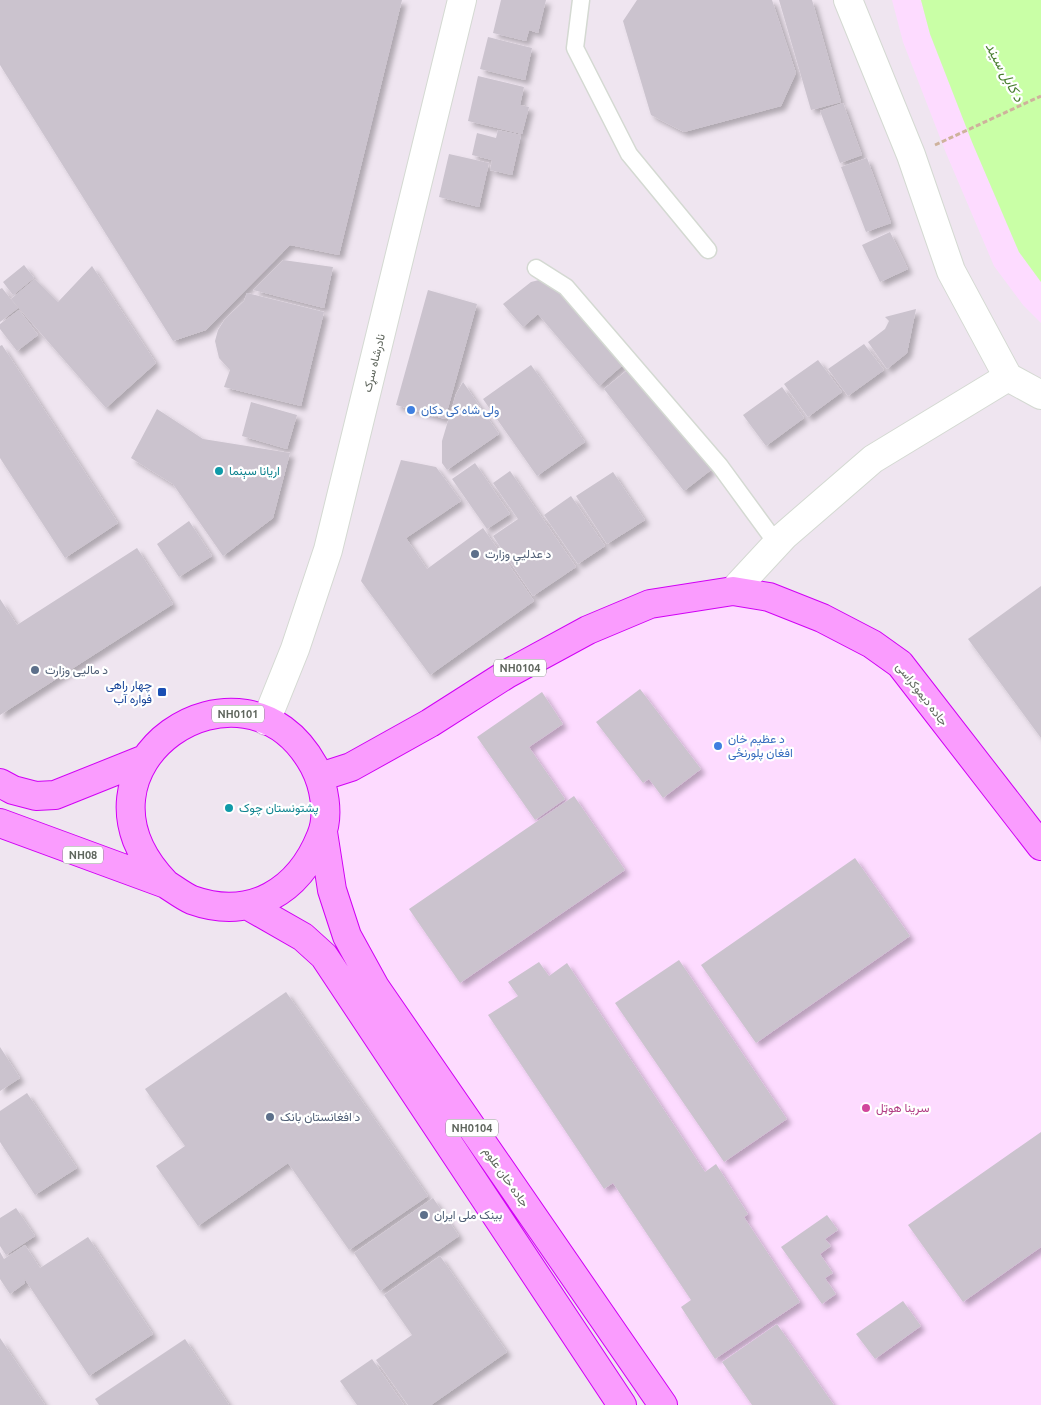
<svg xmlns="http://www.w3.org/2000/svg" width="1041" height="1405" font-family="Ubuntu,Vazirmatn,sans-serif">
  <defs>
    <filter id="shadow"><feDropShadow dx="4.5" dy="4.5" stdDeviation="2.5" flood-color="#0004"/></filter>
  </defs>
  <rect width="100%" height="100%" fill="#efe5f0"/>
  <path fill="#fddbff" d="M892,0H921L930,34L972,142L1019,252L1041,282V323L1023,305L994,266L946,153L903,42Z
    M733,591L872,644L1041,846V1405H663L347,936L320,777L588,630Z"/>
  <path fill="#c9ffa6" d="M921,0H1041V282L1019,252L972,142L930,34Z"/>
  <path fill="#cbc3ce" filter="url(#shadow)" d="M0,0H402L339,255L290,245L206,330L173,341L0,65Z
    M501,0H546L538,33L529,30L526,41L493,33Z
    M637,0H772L796,73L781,106L684,132L651,115L623,21Z
    M779,0H812L841,102L811,110Z
    M488,37L532,48L525,80L480,69Z
    M478,76L524,87L520,105L529,107L522,134L468,121Z
    M843,103L862,155L840,163L820,111Z
    M498,130L521,135L512,175L490,170L492,160L472,155L477,133L496,138Z
    M449,154L489,163L479,207L439,197Z
    M867,158L891,223L866,232L841,167Z
    M890,232L908,269L880,282L862,245Z
    M283,260L333,267L324,308L253,290Z
    M24,265L34,278L13,295L3,282Z
    M92,266L156,363L106,408L11,299L35,279L58,302Z
    M543,279L552,282L624,364L599,386L538,314L523,327L503,304L531,282Z
    M2,288L18,308L0,322V289Z
    M428,290L477,304L445,419L396,405Z
    M247,293L324,312L301,406L224,387L230,370L219,358L215,341L218,330L225,319L244,301Z
    M916,309L907,353L887,369L868,342L885,329L889,321L885,317Z
    M19,310L38,335L17,351L0,329V324Z
    M864,344L884,370L848,396L828,369Z
    M2,345L118,523L65,558L0,458V346Z
    M818,360L842,392L808,417L784,384Z
    M531,365L585,442L537,476L483,399Z
    M631,367L711,470L684,491L604,389Z
    M463,382L499,434L447,470L442,463V441L456,394Z
    M782,387L804,418L766,446L743,415Z
    M251,402L297,415L287,449L242,436Z
    M157,409L203,439L290,453L273,518L223,556L173,484L131,458Z
    M401,460L436,467L461,501L406,538L427,569L483,528L534,601L430,675L361,581Z
    M475,463L510,514L487,529L452,479Z
    M510,471L576,567L533,596L493,536L518,519L493,483Z
    M613,472L645,520L607,544L576,496Z
    M571,496L605,546L578,564L544,515Z
    M189,521L212,556L179,577L157,544Z
    M137,548L173,604L0,715V599L17,625Z
    M1041,586V738L968,639Z
    M640,689L701,769L663,798L649,779L643,783L596,722Z
    M542,692L563,724L529,747L565,799L535,820L477,737Z
    M574,796L625,870L460,983L409,909Z
    M855,858L910,936L756,1043L701,965Z
    M679,960L787,1119L724,1162L615,1003Z
    M539,962L549,976L567,963L705,1172L716,1164L748,1214L744,1217L800,1302L715,1359L681,1307L691,1300L613,1183L604,1189L488,1015L518,996L508,982Z
    M286,992L428,1196L349,1250L288,1163L198,1226L156,1166L185,1146L145,1089Z
    M0,1047L20,1078L0,1091Z
    M27,1093L77,1168L35,1195L0,1142V1111Z
    M1041,1132V1247L963,1302L908,1225Z
    M433,1198L459,1236L380,1291L354,1253Z
    M16,1208L35,1236L6,1255L0,1246V1218Z
    M827,1215L838,1230L825,1239L831,1246L820,1254L833,1273L825,1278L836,1294L822,1304L781,1247Z
    M88,1237L153,1334L89,1376L24,1278L25,1283L10,1294L0,1279V1252L4,1259L25,1245L40,1268Z
    M440,1256L507,1352L431,1405H408L376,1360L412,1335L384,1295Z
    M903,1301L921,1326L875,1359L856,1334Z
    M777,1324L834,1405H752L722,1362Z
    M0,1338L45,1405H0Z
    M185,1339L229,1405H99L95,1399Z
    M372,1359L404,1405H357L340,1381Z"/>
  <g fill="none" stroke-linecap="round" stroke-linejoin="round">
    <g stroke="#d4d9d2" stroke-width="19">
      <path id="service" d="M581,0L575,48L629,154L708,250
        M536,268L566,287L720,466L777,544"/>
    </g>
    <g stroke="#d4d9d2" stroke-width="30">
      <path id="minor" d="M848,0L911,155L951,271L1008,377
        M1008,377L1041,395
        M733,591L784,536L873,459L1008,377"/>
    </g>
    <g stroke="#d4d9d2" stroke-width="30">
      <path id="tertiary" d="M266,721L295,649L328,550L462,0"/>
    </g>
    <g stroke="#d100f5" stroke-width="30">
      <path id="trunk" d="M320,777L351,767L430,723L507,674L588,630L650,604L733,591L769,597L822,618L872,644L900,664L1041,846
        M0,783L13,790L36,796L55,795L145,759
        M0,823L166,884C174,889 183,896 192,900C251,921 299,891 321,836C330,815 324,785 314,766C244,638 52,766 166,884
        M323,832L332,890L347,936L375,987L663,1405
        M247,905L303,937L324,956L622,1405"/>
    </g>
    <path stroke="#ceb29c" stroke-width="3" stroke-dasharray="5 2.5" stroke-linecap="butt" d="M935,145L1041,96"/>
    <use href="#service" stroke="#fff" stroke-width="16"/>
    <use href="#minor" stroke="#fff" stroke-width="28"/>
    <use href="#tertiary" stroke="#fff" stroke-width="28"/>
    <use href="#trunk" stroke="#fa9cfe" stroke-width="28"/>
  </g>
  <g fill="#3f7fe0" stroke="#fff" stroke-width="2">
    <circle cx="411" cy="410" r="5"/>
    <circle cx="718" cy="746" r="5"/>
  </g>
  <g fill="#0f9aa8" stroke="#fff" stroke-width="2">
    <circle cx="219" cy="471" r="5"/>
    <circle cx="229" cy="808" r="5"/>
  </g>
  <g fill="#5c6f8a" stroke="#fff" stroke-width="2">
    <circle cx="475" cy="554" r="5"/>
    <circle cx="35" cy="670" r="5"/>
    <circle cx="270" cy="1117" r="5"/>
    <circle cx="424" cy="1215" r="5"/>
  </g>
  <rect fill="#1a4fb4" stroke="#fff" stroke-width="2" x="157" y="687" width="10" height="10" rx="2.5"/>
  <circle fill="#d1479c" stroke="#fff" stroke-width="2" cx="866" cy="1108" r="5"/>
  <g text-anchor="middle" stroke-width="4.5" stroke-linejoin="round" paint-order="stroke">
    <g fill="#fff" stroke="#8f948e" stroke-width="1">
      <rect x="494" y="659.5" width="52" height="17" rx="4"/>
      <rect x="212" y="705.5" width="52" height="17" rx="4"/>
      <rect x="63" y="846.5" width="40" height="17" rx="4"/>
      <rect x="446" y="1119.5" width="52" height="17" rx="4"/>
    </g>
    <g font-size="11" font-weight="bold" fill="#5f665d">
      <text x="520" y="672">NH0104</text>
      <text x="238" y="718">NH0101</text>
      <text x="83" y="859">NH08</text>
      <text x="472" y="1132">NH0104</text>
    </g>
    <g font-size="12" fill="#5f665d" stroke="#fff">
      <text transform="translate(374 363) rotate(-76)" y="4">نادرشاه سړک</text>
      <text transform="translate(922 694) rotate(52)" y="4">جاده دیموکراسی</text>
      <text transform="translate(506 1177) rotate(55)" y="4">جادہ خان علوم</text>
    </g>
    <g font-size="12" fill="#366cbe" stroke="#fff" text-anchor="start">
      <text x="421" y="414">ولی شاہ کی دکان</text>
      <text x="728" y="743">د عظیم خان<tspan x="728" dy="14">افغان پلورنځی</tspan></text>
    </g>
    <g font-size="12" fill="#0d838f" stroke="#fff" text-anchor="start">
      <text x="229" y="475">اريانا سېنما</text>
      <text x="239" y="812">پشتونستان چوک</text>
    </g>
    <g font-size="12" fill="#4e5e75" stroke="#fff" text-anchor="start">
      <text x="485" y="558">د عدلیې وزارت</text>
      <text x="45" y="674">د مالیی وزارت</text>
      <text x="280" y="1121">د افغانستان بانک</text>
      <text x="434" y="1219">بینک ملی ایران</text>
    </g>
    <g font-size="12" fill="#164399" stroke="#fff" text-anchor="end">
      <text x="152" y="689">چهار راهی<tspan x="152" dy="14">فواره آب</tspan></text>
    </g>
    <g font-size="12" fill="#b23c85" stroke="#fff" text-anchor="start">
      <text x="876" y="1112">سرینا هوټل</text>
    </g>
    <g font-size="14" font-style="italic" fill="#487e2f" stroke="#fff">
      <text transform="translate(1005 72) rotate(62)" y="5">د کابل سيند</text>
    </g>
  </g>
</svg>
